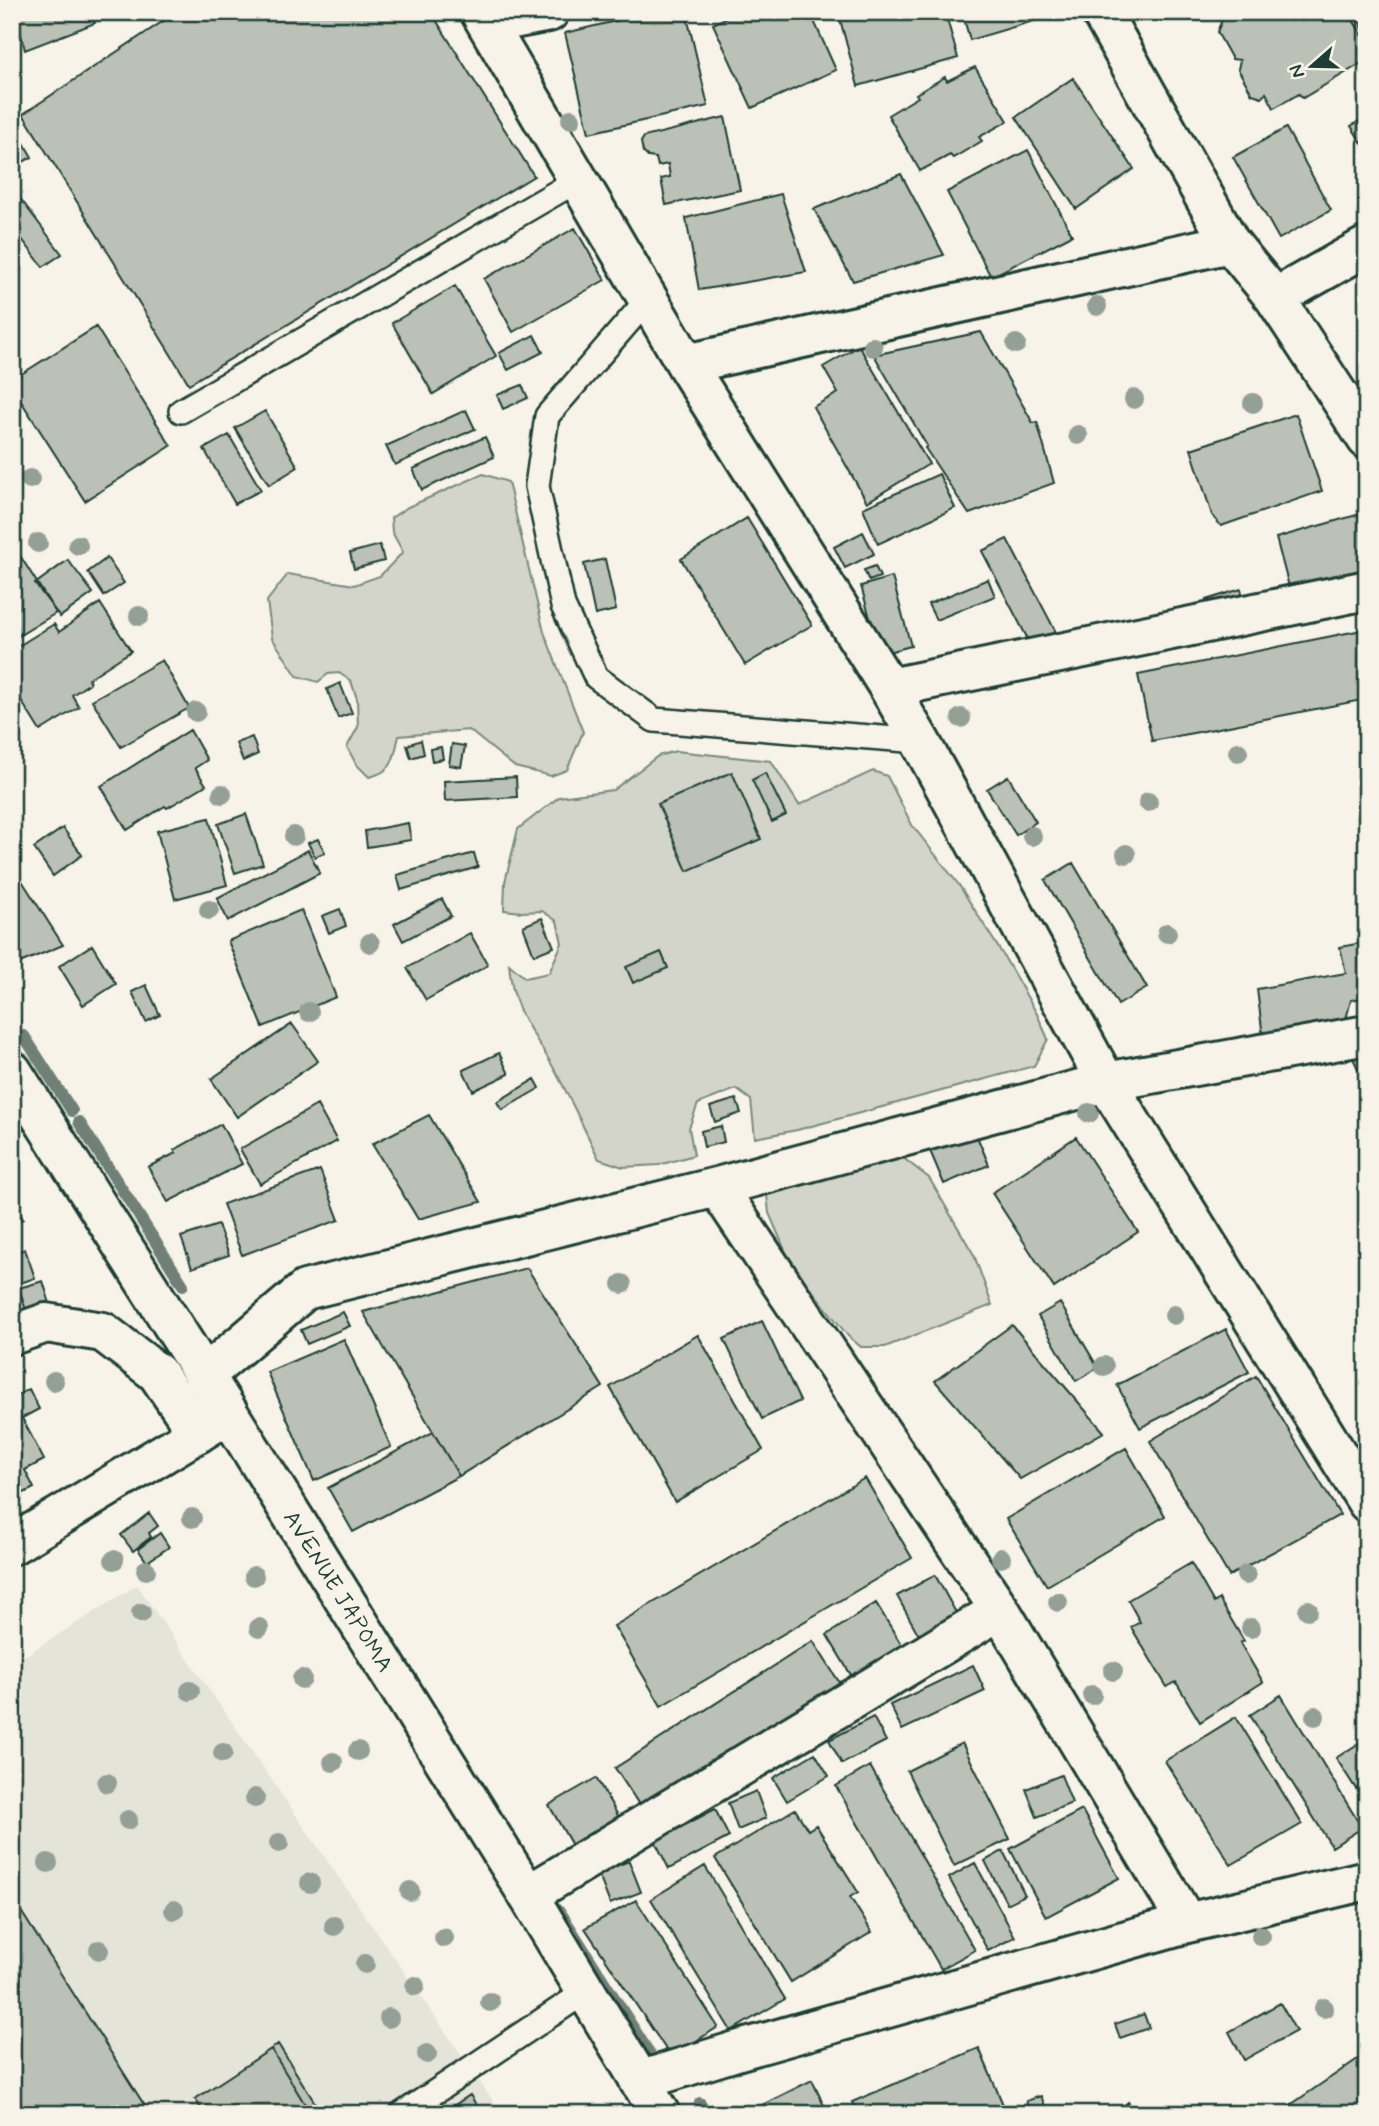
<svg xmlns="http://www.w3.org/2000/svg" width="1379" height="2126" font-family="Mynerve,sans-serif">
  <rect width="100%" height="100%" fill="#f7f3e8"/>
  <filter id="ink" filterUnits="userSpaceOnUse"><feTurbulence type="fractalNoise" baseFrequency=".0143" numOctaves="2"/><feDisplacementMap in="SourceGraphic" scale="14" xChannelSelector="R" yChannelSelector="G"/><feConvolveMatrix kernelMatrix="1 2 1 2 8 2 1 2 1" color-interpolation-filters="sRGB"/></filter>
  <g filter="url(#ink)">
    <path fill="#e5e4d9" d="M137,1585L502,2114H12V1664Z"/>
    <path fill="#d3d5ca" stroke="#79897f" stroke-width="2" d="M483,474L508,482L544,632L583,732L567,770L551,776L515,767L469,730L399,736C393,759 395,771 369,777L356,764L347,747L358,727L357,699L351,681L339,673L328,674L318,682L297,676L272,638L267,601L288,574L354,585L380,576L403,552L392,532L391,518L408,507Z
      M676,751L771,761L799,805L873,771L887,776L912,825L959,885L1003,955L1037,1014L1048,1039L1034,1066L797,1130L755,1138L751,1100L736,1089L698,1104L689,1128L694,1155L659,1165L623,1167L599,1159C584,1129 570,1097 553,1067C531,1027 513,1014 509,964L525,978L549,973L562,943L557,921L542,911L522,912L504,910L505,882L518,829L559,797L613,790L658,756Z
      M902,1157L929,1178L974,1255L992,1305L885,1347H861L848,1336L790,1262L769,1213L767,1195L780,1183Z"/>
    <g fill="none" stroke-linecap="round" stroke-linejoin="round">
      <path stroke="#6f8077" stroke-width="12" d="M12,1017L15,1022
        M24,1036L72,1111
        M79,1122L183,1285
        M560,1912L656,2064
        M700,2103L707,2114"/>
    </g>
    <path fill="#bbc1b6" stroke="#1f3d34" stroke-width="2" d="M15,12H90L95,23L25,50Z
      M177,12H431L534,176L189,384L23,114Z
      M654,12H686L708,106L589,133L565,33Z
      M738,12H810L836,70L752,108L713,24Z
      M838,12H945L958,58L858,86Z
      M962,12H1056L1057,14L970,40Z
      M1222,12H1354L1367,35V60L1303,98L1299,94L1274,108L1266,93L1262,97L1252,94L1238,69L1240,60L1232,59L1217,32L1224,15Z
      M1348,12H1367V43Z
      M975,67L1008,121L979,137L982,141L953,158L950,155L920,171L888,115L918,97L916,94L945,77L947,81Z
      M1073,78L1134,169L1076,209L1016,117Z
      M1367,116V151L1351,126Z
      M725,117L740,190L666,205L661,179L670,177L668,164L658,166L656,158L648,157L643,152L641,142L644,137Z
      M12,122L32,157L12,168Z
      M1286,128L1331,210L1279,239L1233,157Z
      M1028,150L1072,235L991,277L947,192Z
      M901,174L944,255L853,281L814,209Z
      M13,189L62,254L43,267L12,226Z
      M781,194L806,272L699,290L686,218Z
      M575,228L605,280L513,332L484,279Z
      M455,286L496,356L433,394L392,323Z
      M96,327L171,446L85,501L12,387V380Z
      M981,332L1033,423L1037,422L1054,483L969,514L925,448L927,446L874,355Z
      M534,335L543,352L508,370L499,353Z
      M859,346L929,464L867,502L813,407L838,393L823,367Z
      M522,385L528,398L503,409L497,395Z
      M466,410L475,429L395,465L386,446Z
      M265,411L298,467L269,485L235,428Z
      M1296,414L1322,491L1221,526L1212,515L1191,449Z
      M229,435L261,490L235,504L204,449Z
      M485,437L494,457L422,490L413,469Z
      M939,474L955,508L878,544L863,508Z
      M1367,512V577L1292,598L1276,538Z
      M747,518L812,625L745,665L681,559Z
      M863,532L874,554L845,568L834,547Z
      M1007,539L1058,636L1033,649L982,551Z
      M380,545L384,561L354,569L350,553Z
      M19,554L56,613L12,640V558Z
      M107,558L124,583L104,596L88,572Z
      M605,559L616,610L595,615L584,564Z
      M68,560L93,593L60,617L35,584Z
      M875,566L880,577L869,581L864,570Z
      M892,577L911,646L880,654L861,586Z
      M988,579L995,596L936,620L928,604Z
      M1241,589L1245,604L1211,614L1206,600Z
      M100,603L131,651L88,679L90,683L72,695L79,707L40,731L12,686V650L54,624L59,632Z
      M1367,629V699L1152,741L1138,675Z
      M162,660L189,708L121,747L92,700Z
      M340,683L352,713L338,718L327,689Z
      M190,730L207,760L195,768L206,785L167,808L165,806L127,830L101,786Z
      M252,737L258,754L243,761L236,743Z
      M421,740L424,754L411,758L407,745Z
      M452,744L465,746L461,767L449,765Z
      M441,747L443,759L432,761L430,749Z
      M732,772L761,839L687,871L658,804Z
      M765,773L786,815L772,822L752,780Z
      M1008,776L1036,822L1016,835L987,789Z
      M516,777L517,797L445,801L444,781Z
      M246,814L263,864L235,873L218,824Z
      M209,818L227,885L175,899L157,831Z
      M408,823L411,840L367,847L365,831Z
      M63,828L82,855L53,876L34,848Z
      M318,839L325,852L315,857L308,843Z
      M308,850L320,873L228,921L217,898Z
      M474,853L478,867L401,890L397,875Z
      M1073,863L1147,988L1118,1005L1045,880Z
      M12,865L63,945L15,965L12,962Z
      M442,899L451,916L403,941L394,924Z
      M340,909L346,926L329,933L322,916Z
      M301,910L336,997L263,1027L228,941Z
      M542,918L554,947L534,955L523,926Z
      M470,933L488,965L426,1000L407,968Z
      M1367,942V997L1351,1000L1345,1023L1263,1037L1257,989L1346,973L1340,947Z
      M92,945L116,984L83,1005L59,966Z
      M661,952L668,968L633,983L626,967Z
      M146,985L160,1015L146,1022L132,992Z
      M292,1024L318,1061L237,1117L211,1079Z
      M499,1053L509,1074L473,1091L463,1070Z
      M1367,1053V1088L1352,1056Z
      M535,1079L540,1088L502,1110L497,1102Z
      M736,1099L741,1113L715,1122L710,1107Z
      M317,1105L337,1141L260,1184L240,1149Z
      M429,1115L481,1202L418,1219L372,1144Z
      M221,1124L242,1164L168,1202L148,1167L176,1153L174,1150Z
      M721,1126L724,1142L704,1147L701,1131Z
      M973,1127L989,1165L944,1184L928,1146Z
      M1076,1137L1138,1232L1054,1288L992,1193Z
      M320,1170L339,1220L242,1255L223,1204Z
      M12,1196L23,1219L12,1224Z
      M218,1225L229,1255L192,1268L181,1237Z
      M25,1249L35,1278L12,1286V1254Z
      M527,1268L603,1387L459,1476L363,1312Z
      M43,1281L60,1336L36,1343L19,1288Z
      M1060,1303L1098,1368L1076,1381L1038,1316Z
      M343,1312L350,1326L307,1344L301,1330Z
      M762,1321L800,1401L762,1419L724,1339Z
      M1012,1325L1104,1432L1020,1479L935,1381Z
      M1226,1329L1249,1372L1140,1428L1117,1385Z
      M698,1335L763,1450L675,1502L610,1387Z
      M344,1339L391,1447L314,1481L267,1372Z
      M1256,1376L1340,1515L1229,1576L1150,1441Z
      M29,1389L39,1409L22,1418L44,1460L25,1470L34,1488L12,1499V1398Z
      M433,1432L459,1476L353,1532L328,1488Z
      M1126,1448L1165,1516L1047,1586L1006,1519Z
      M865,1478L912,1558L661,1706L614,1626Z
      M149,1513L158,1526L149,1533L151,1537L133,1551L121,1535Z
      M160,1533L169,1547L147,1562L138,1549Z
      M1191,1563L1214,1603L1219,1599L1244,1641L1240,1643L1263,1682L1200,1722L1176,1682L1167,1687L1131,1627L1140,1622L1128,1600Z
      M935,1575L959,1618L921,1639L897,1596Z
      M876,1603L904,1649L854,1680L827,1635Z
      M813,1641L841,1685L644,1812L615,1768Z
      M973,1665L985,1691L902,1730L890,1705Z
      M1281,1695L1362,1828L1332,1847L1250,1715Z
      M873,1717L886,1741L842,1764L829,1740Z
      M1236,1717L1302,1824L1231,1865L1165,1761Z
      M1367,1738V1782L1356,1789L1336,1758Z
      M962,1743L1010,1839L954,1866L907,1771Z
      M815,1753L829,1776L787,1801L773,1778Z
      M870,1766L975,1950L941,1969L836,1786Z
      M1061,1775L1072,1803L1037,1817L1026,1789Z
      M596,1778L620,1819L573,1847L549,1805Z
      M756,1791L766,1818L738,1830L728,1803Z
      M715,1809L729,1837L669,1869L655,1841Z
      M795,1809L808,1830L816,1825L858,1892L850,1897L872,1932L791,1982L715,1858Z
      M1082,1810L1119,1878L1046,1917L1010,1849Z
      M1003,1851L1025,1895L1007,1904L985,1861Z
      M629,1861L641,1892L610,1904L598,1873Z
      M975,1863L1015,1937L988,1951L949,1878Z
      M705,1866L785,1999L731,2031L651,1899Z
      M12,1897L150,2114H12Z
      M636,1900L718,2027L671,2057L585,1928Z
      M1280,2003L1296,2031L1244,2060L1229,2032Z
      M1144,2014L1149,2028L1120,2038L1115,2024Z
      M278,2044L322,2114H311L271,2049Z
      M979,2048L1007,2114H857L852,2102Z
      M271,2049L311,2114H205L195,2099Z
      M1365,2054L1367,2114H1285L1283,2110Z
      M812,2080L828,2114H744Z
      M470,2095L482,2114H441Z
      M1041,2096L1048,2114H1031L1026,2101Z
      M1128,2102L1138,2114H1115Z"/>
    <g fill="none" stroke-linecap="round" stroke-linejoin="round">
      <g stroke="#1f3d34" stroke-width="28">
        <path id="service" d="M648,299L547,416L537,486L563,606L596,677L654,720L920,741
          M181,411L578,180
          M402,2114L585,1992"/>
      </g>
      <g stroke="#1f3d34" stroke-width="44">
        <path id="minor" d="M480,12L686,364L889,688L920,741L1106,1082L1367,1502
          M1101,12L1230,243L1275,298L1367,439
          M487,24L549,12
          M1275,298L1367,246
          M686,364L1230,243
          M889,688L1367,590
          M717,1187L1000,1610L1187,1923
          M12,1335L46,1323L103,1332L157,1373L198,1433
          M204,1376L305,1290L717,1187L1106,1082L1367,1035
          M528,1895L1000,1610
          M639,2081L736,2051L1187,1923L1367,1880"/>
      </g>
      <g stroke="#1f3d34" stroke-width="44">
        <path id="tertiary" d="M12,1545L229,1414"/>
      </g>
      <g stroke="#1f3d34" stroke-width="44">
        <path id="primary" d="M12,1071L229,1414L528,1895L660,2114"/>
      </g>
      <use href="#service" stroke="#f7f3e8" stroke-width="23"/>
      <use href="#minor" stroke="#f7f3e8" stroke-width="38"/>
      <use href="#tertiary" stroke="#f7f3e8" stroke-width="38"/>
      <use href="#primary" stroke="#f7f3e8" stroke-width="38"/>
    </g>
    <g fill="#949f96">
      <circle cx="571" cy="119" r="10"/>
      <circle cx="1097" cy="306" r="10"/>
      <circle cx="1016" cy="344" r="10"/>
      <circle cx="873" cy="347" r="10"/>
      <circle cx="1134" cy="399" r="10"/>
      <circle cx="1253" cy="403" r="10"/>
      <circle cx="1078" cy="435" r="10"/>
      <circle cx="30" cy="479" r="10"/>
      <circle cx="38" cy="543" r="10"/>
      <circle cx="78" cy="545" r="10"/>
      <circle cx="139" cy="616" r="10"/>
      <circle cx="196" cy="712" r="10"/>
      <circle cx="961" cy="718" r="10"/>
      <circle cx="1238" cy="752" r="10"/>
      <circle cx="222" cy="794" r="10"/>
      <circle cx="1148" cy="802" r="10"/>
      <circle cx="294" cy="836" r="10"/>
      <circle cx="1032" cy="836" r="10"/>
      <circle cx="1126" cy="854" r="10"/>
      <circle cx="209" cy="910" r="10"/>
      <circle cx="1167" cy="933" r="10"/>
      <circle cx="370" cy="943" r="10"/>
      <circle cx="309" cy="1012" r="10"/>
      <circle cx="1089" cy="1113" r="10"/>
      <circle cx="622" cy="1284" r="10"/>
      <circle cx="1174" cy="1315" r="10"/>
      <circle cx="1104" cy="1366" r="10"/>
      <circle cx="54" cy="1381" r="10"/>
      <circle cx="192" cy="1518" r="10"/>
      <circle cx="1001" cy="1558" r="10"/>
      <circle cx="114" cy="1560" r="10"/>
      <circle cx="146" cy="1570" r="10"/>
      <circle cx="1246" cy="1575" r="10"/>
      <circle cx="254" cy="1576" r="10"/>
      <circle cx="1058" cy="1602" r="10"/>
      <circle cx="1308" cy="1610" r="10"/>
      <circle cx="141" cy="1613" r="10"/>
      <circle cx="259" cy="1628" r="10"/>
      <circle cx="1251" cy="1628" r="10"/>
      <circle cx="1113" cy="1671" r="10"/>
      <circle cx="302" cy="1679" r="10"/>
      <circle cx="190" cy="1691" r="10"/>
      <circle cx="1092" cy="1695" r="10"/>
      <circle cx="1315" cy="1716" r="10"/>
      <circle cx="358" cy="1751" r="10"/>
      <circle cx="223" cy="1753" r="10"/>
      <circle cx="333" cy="1762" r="10"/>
      <circle cx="107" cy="1783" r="10"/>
      <circle cx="255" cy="1798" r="10"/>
      <circle cx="128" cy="1820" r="10"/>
      <circle cx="279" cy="1843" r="10"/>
      <circle cx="48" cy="1863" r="10"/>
      <circle cx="310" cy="1883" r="10"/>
      <circle cx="410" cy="1891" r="10"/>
      <circle cx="174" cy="1910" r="10"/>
      <circle cx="334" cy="1926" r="10"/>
      <circle cx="1261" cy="1936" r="10"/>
      <circle cx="444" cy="1938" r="10"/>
      <circle cx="99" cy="1950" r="10"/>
      <circle cx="365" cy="1964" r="10"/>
      <circle cx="415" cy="1986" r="10"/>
      <circle cx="490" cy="2002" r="10"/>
      <circle cx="1324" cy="2008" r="10"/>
      <circle cx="389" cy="2018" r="10"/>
      <circle cx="427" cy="2054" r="10"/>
    </g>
  </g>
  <g text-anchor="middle" stroke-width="7" stroke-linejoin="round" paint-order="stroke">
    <g font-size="23" fill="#1f3d34" stroke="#f7f3e8">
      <text transform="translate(339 1591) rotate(58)" y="8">AVENUE JAPOMA</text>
    </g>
  </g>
  <rect width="1379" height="2126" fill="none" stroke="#f7f3e8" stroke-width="42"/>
  <rect x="21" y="21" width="1337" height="2084" fill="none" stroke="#1f3d34" stroke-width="2.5" filter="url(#ink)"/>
  <g transform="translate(1312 66) rotate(250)" stroke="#f7f3e8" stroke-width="5" paint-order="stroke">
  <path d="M0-5L12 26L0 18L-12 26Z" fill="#1f3d34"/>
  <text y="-10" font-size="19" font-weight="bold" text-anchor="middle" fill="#1f3d34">N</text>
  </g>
</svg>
